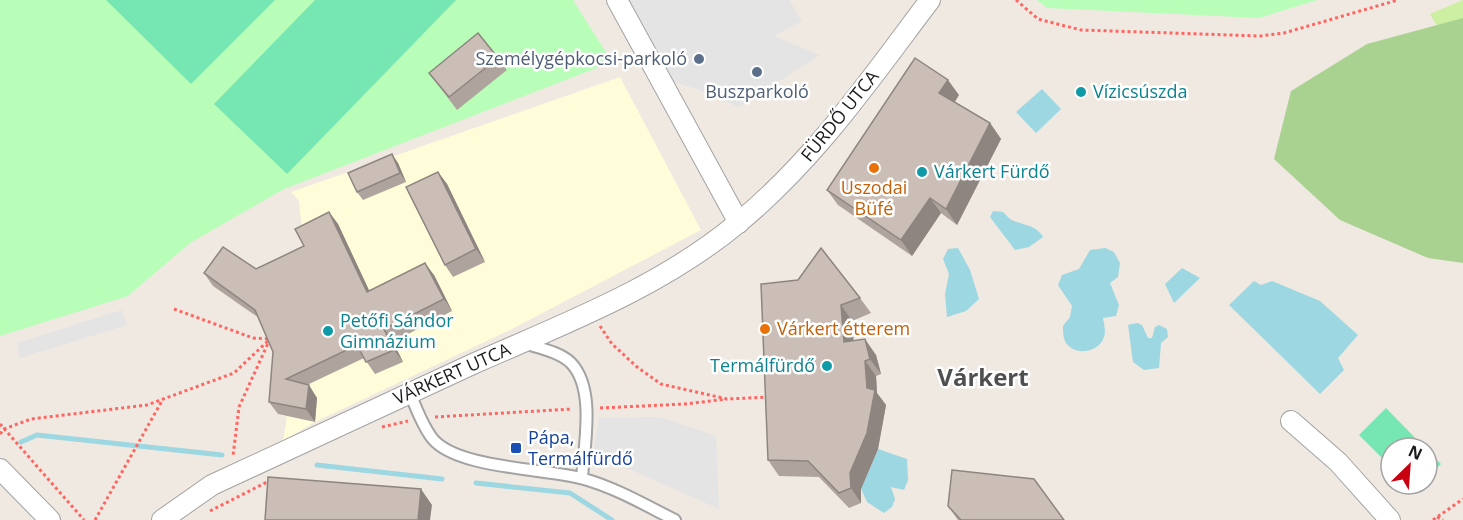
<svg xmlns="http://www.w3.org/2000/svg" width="1463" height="520" font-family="'Open Sans',sans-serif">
  <rect width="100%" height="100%" fill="#efe9e1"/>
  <path fill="#fffcda" d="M620,77L701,230L512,329L315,422L283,441L287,417L278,414L282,364L264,322L213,286L250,272L312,258L303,241L299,201L291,192Z"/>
  <path fill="#cdefa1" d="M1463,0V69L1430,14Z"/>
  <path fill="#a9d291" d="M1463,18V263L1428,258L1340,220L1274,159L1291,91L1367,44Z"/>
  <path fill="#b8feb9" d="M0,0H573L612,62L284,189L190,243L128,296L0,336Z
    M1037,0H1317L1259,18L1047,8Z"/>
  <path fill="#76e6b3" d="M106,0H275L191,84Z
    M315,0H456L287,174L214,104Z
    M1386,408L1425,448H1391V467L1359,435Z
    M1427,450L1441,464L1427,477Z"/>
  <path fill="#e4e4e4" d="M627,0H789L802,21L774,36L820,55L739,107L694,88L672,82Z
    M122,310L127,325L20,358L17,343Z
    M660,417L716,436L719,509L593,453L599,418Z"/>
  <path fill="#9dd7e1" d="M1042,89L1061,109L1036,133L1016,112Z
    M993,211L1003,212C1006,215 1010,220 1014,221C1025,225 1037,226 1043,237L1029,247L1015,250L990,217Z
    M958,248L970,270L979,299L966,311L947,317L945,294L949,274L943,259L948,249Z
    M1105,248L1114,252L1120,263L1118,277L1110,283L1119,305L1116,316L1103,318C1104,324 1106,331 1104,337C1099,353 1073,357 1065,341C1063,337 1063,330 1063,326L1070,317L1072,306L1058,285L1062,275L1079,269L1090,250Z
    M1182,268L1200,278L1174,303L1165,284Z
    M1254,281L1261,285L1272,281L1320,301L1358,335L1338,358L1344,370L1320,394L1229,305Z
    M1137,323L1142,325L1148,338H1152L1155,327L1159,325L1167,329L1168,337L1161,343L1159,368L1144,370L1133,362L1128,325Z
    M878,449L907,459L908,480L904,490L891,487L895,499L892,507L884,513L867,502L861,489Z"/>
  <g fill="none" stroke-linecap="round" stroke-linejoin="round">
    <path stroke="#9dd7e1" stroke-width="5" d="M21,442L37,435L222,455
      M317,465L442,479
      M476,483L570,493L612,520"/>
    <g stroke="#a3a3a3" stroke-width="14">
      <path id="lane" d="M524,343C539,348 560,352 571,363C596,389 584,446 582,478
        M410,393C416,408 422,425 432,438C456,469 546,468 584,479C616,488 645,505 675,520"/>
    </g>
    <g stroke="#a3a3a3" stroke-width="22">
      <path id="street" d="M617,0L739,223
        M1291,421L1338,462L1390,520
        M0,469L50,520
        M162,520L212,485C300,445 387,403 475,363C566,323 661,287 738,223C815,160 871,78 930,0"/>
    </g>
    <path stroke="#ff6662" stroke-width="3" stroke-dasharray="3 3" stroke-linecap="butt" d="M1016,0L1038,19L1081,30L1260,36L1284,33L1398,0
      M174,309L253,338L270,339
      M600,326L612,344L637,367L661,384L727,399L769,397
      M600,408L685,404L727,399
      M435,417L572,409
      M0,424L84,520
      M382,427L408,421
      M0,434L4,429L31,419L147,405L234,373L270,339L239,407L233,456
      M210,511L271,480
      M1437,517L1443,520
      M95,520L163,399
      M1433,520L1463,499"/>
    <use href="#lane" stroke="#fff" stroke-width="10"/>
    <use href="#street" stroke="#fff" stroke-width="20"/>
  </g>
  <path fill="#afa39d" d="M498,58L507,70L457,110L429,73Z
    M959,95L955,102L990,123L1001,139L957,225L941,213L912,256L838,205L827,190Z
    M398,163L406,182L363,200L357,192Z
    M438,172L447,184L485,262L453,277L445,265Z
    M329,212L338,224L369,291L434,275L452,311L393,342L403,362L375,374L364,358L307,385L317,398L315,422L278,414L269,402L273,352L259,318L213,286L204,273L256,269L304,246Z
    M798,280L860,298L871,313L852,321L853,341L876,355L881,374L876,376L877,393L886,405L878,449L861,489V503L849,508L819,477L779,476L768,460Z
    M948,506L1064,520H958Z"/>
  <path fill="#8e8580" d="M948,80L959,95L950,108L939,93Z
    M990,123L1001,139L957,225L946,209Z
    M392,154L398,163L406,182L400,173Z
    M438,172L447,184L485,262L476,249Z
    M930,198L941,213L912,256L901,240Z
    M329,212L338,224L376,305L367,292Z
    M425,263L434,275L452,311L444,299Z
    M841,305L852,321L855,357L844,342Z
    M384,329L393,342L403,362L394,350Z
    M865,339L876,355L881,374L870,359Z
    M865,361L876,376L877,393L886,405L878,449L861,489V503L851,488L850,473L867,388Z
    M309,385L317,398L315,422L306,409Z
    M421,489L432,505L430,520H418Z"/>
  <path fill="#cbbeb7" stroke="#8e8580" stroke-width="1.5" d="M478,33L498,58L449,97L429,73Z
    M915,58L948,80L939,93L990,123L946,209L930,198L901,240L827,190Z
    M392,154L400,173L357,192L348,173Z
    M438,172L476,249L445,265L406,187Z
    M329,212L367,292L425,263L444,299L384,329L394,350L366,362L357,345L286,379L309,385L306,409L269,402L273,352L255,310L204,273L223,247L256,269L304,246L295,229Z
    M821,248L860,298L841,305L844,342L865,339L870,359L865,361L867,388L875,390L867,433L850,473L851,488L839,493L808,461L768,460L761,284L798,280Z
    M952,470L1034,479L1064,520H961L948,506Z
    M268,477L421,489L418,520H265Z"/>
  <g fill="#5c6f8a" stroke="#fff" stroke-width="2">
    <circle cx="699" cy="59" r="6"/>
    <circle cx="757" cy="72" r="6"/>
  </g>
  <g fill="#0f9aa8" stroke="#fff" stroke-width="2">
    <circle cx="1081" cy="92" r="6"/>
    <circle cx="922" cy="172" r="6"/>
    <circle cx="328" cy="331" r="6"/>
    <circle cx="827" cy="366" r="6"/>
  </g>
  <g fill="#e8710a" stroke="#fff" stroke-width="2">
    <circle cx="874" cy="168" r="6"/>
    <circle cx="765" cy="329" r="6"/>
  </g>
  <rect fill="#1a4fb4" stroke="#fff" stroke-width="2" x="510" y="442" width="12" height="12" rx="3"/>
  <g text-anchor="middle" stroke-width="5" stroke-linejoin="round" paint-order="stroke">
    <g font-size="18" fill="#4e5e75" stroke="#fff" text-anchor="end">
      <text x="687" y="65">Személygépkocsi-parkoló</text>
      <text x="757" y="98" text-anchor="middle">Buszparkoló</text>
    </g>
    <g font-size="18" fill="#0d838f" stroke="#fff" text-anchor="start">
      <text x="1093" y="98">Vízicsúszda</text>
      <text x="934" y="178">Várkert Fürdő</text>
      <text x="340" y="327">Petőfi Sándor<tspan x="340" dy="21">Gimnázium</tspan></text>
      <text x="815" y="372" text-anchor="end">Termálfürdő</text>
    </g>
    <g font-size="18" fill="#1c1c1c" stroke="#fff">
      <text transform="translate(840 116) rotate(-51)" y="6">FÜRDŐ UTCA</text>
      <text transform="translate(452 374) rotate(-24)" y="6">VÁRKERT UTCA</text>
    </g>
    <g font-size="18" fill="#c56008" stroke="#fff">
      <text x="874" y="194">Uszodai<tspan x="874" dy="21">Büfé</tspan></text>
      <text x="777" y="335" text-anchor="start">Várkert étterem</text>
    </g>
    <g font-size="18" fill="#164399" stroke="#fff" text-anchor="start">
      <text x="528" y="444">Pápa,<tspan x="528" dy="21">Termálfürdő</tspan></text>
    </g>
    <g font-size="24" font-weight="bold" fill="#4f4f4f" stroke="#fff">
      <text x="983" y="386">Várkert</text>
    </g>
  </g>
  <g transform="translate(1409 466) rotate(25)"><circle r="28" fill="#ffffff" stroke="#a4a4a4" stroke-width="1.5"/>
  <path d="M0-4.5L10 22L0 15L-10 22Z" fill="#c9000f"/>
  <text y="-9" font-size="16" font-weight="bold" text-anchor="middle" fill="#1c1c1c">N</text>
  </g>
</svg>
